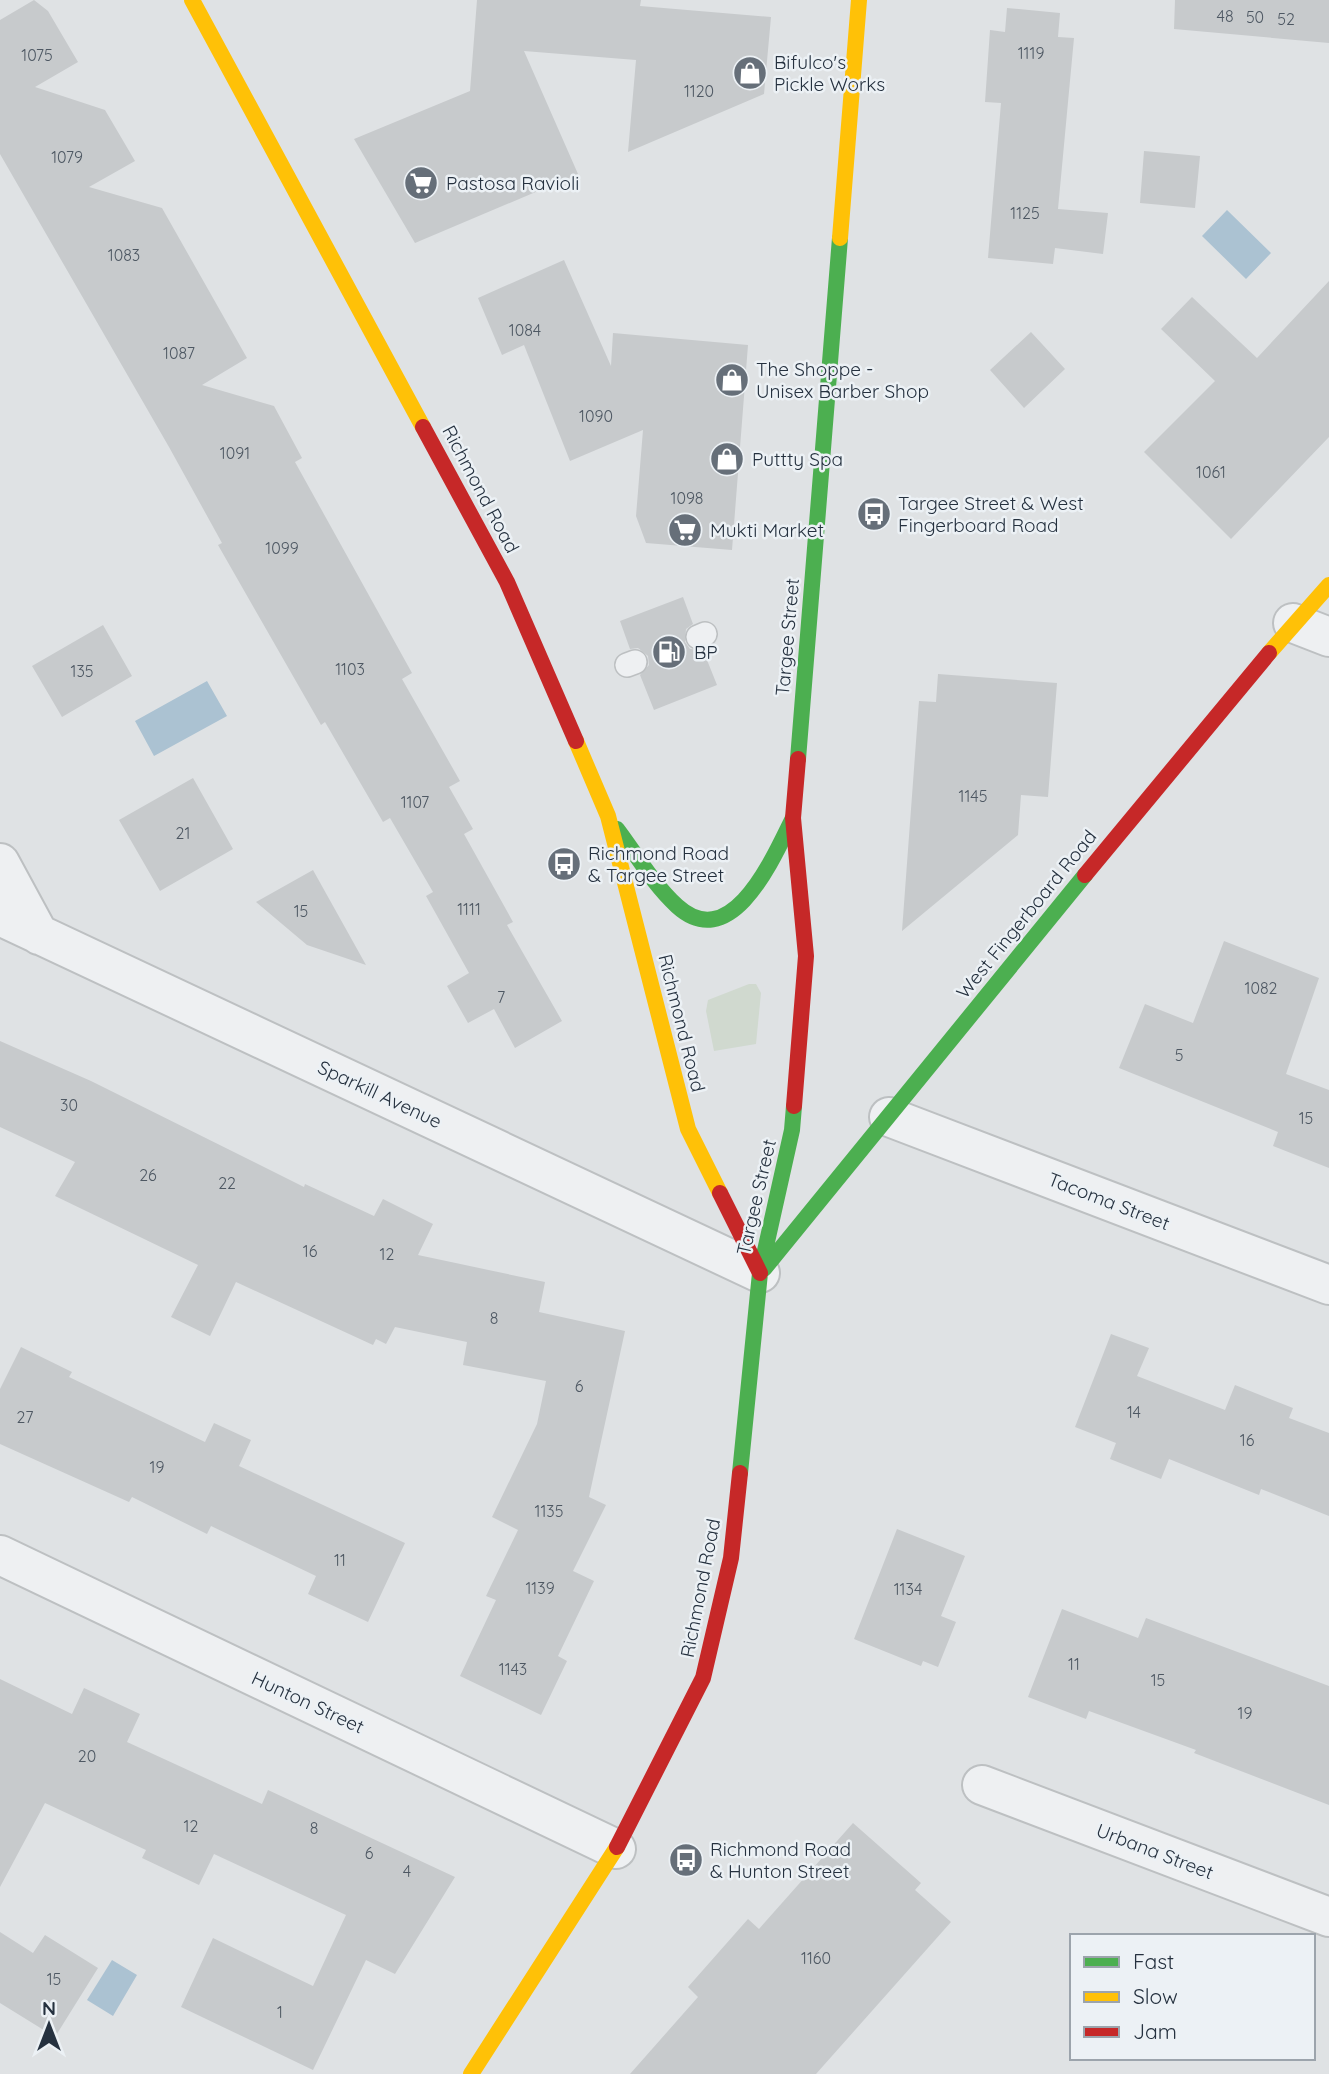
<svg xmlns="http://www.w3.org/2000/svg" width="1329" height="2074" font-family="Quicksand,sans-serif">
  <rect width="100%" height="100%" fill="#dfe2e4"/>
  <path fill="#d0d9cf" d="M749,984H756L761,993L756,1044L714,1051L706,1011L708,1000Z"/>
  <path fill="#abc2d2" d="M1227,210L1271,253L1246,279L1202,236Z
    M207,681L227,716L154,756L135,721Z
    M112,1960L137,1975L113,2016L87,2000Z"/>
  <path fill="#c7cacc" d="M34,0L48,11L78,62L35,87L105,110L135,161L89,187L162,208L247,358L202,385L274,406L302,458L295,462L412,673L402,679L460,781L449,787L473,829L464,834L513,922L507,925L562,1021L515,1048L494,1009L468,1023L447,986L469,973L426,896L433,892L390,818L383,822L325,722L321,725L218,545L222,543L169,447L0,154V20Z
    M477,0H641L640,6L771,17L764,94L628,152L636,60L524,51L578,174L415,243L354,139L470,91Z
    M1175,0H1329V43L1174,29Z
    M1007,8L1060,13L1058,37L1074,38L1058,209L1108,213L1103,254L1055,248L1053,264L988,258L1001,103L985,102L990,30L1005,32Z
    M1144,151L1200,156L1195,208L1140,203Z
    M564,260L611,366L613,333L748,345L732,550L646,543L636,516L643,430L570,461L524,345L502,355L478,298Z
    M1329,281V437L1231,539L1144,452L1215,381L1161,329L1192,297L1257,358Z
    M1031,332L1065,369L1024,408L990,370Z
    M683,597L693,624L686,629L685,642L690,649L703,650L717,685L654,710L640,675L649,665L648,656L638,648L630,649L620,621Z
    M103,625L132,676L62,717L32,666Z
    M938,674L1057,683L1048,797L1021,795L1018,835L902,931L919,701L936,702Z
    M193,778L233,849L160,891L119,820Z
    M313,870L366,965L307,945L256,902Z
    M1224,941L1319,978L1286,1074L1329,1090V1168L1273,1146L1278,1132L1119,1068L1145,1004L1193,1023Z
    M0,1041L91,1081L304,1187L305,1184L374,1216L383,1199L433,1224L418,1255L545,1282L539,1312L625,1331L589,1497L606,1505L573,1571L594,1581L558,1656L567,1661L541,1715L460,1676L496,1600L486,1596L518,1530L492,1517L537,1424L546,1381L463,1365L467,1342L395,1327L386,1344L376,1339L373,1345L236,1282L210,1336L171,1317L198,1265L55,1196L75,1162L0,1127Z
    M1111,1334L1149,1348L1137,1376L1225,1410L1235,1385L1293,1408L1289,1418L1329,1433V1516L1261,1489L1259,1495L1169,1459L1161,1479L1110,1459L1116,1443L1075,1427Z
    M21,1347L72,1372L69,1377L205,1442L214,1423L251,1440L239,1466L405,1543L368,1622L308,1594L316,1576L211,1526L207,1534L132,1497L129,1502L0,1444V1389Z
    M897,1529L965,1556L941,1616L956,1622L938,1667L923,1661L921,1666L854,1639Z
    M1062,1609L1138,1638L1146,1618L1329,1686V1805L1194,1753L1196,1750L1089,1711L1086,1719L1028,1697Z
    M0,1679L72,1714L84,1688L140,1714L127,1742L262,1804L268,1790L455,1877L395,1974L366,1960L313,2070L181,2007L213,1938L313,1986L346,1915L214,1854L199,1885L142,1858L146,1850L45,1803L0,1887Z
    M853,1823L921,1883L915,1890L951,1922L816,2074H630L698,1997L688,1987L748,1919L759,1929Z
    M0,1932L33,1953L45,1935L98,1968L55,2037L0,2003Z"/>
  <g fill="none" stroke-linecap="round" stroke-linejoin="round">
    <g stroke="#bdc0c2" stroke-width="26">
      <path id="lane" d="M698,637L705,634
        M627,665L635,662"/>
    </g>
    <g stroke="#bdc0c2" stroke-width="42">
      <path id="street" d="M1293,623L1329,637
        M0,863L39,935
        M0,916L760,1273
        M889,1117L1329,1285
        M0,1555L616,1849
        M982,1785L1329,1917"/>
    </g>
    <use href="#lane" stroke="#eef0f2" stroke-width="23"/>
    <use href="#street" stroke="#eef0f2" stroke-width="38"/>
    <path stroke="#4caf50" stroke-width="16" d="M798,759L840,238
      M617,829C636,854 653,884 677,906C732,956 774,856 793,818
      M764,1269L1085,875
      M740,1473L760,1273L792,1130L794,1106"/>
    <path stroke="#ffc107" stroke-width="16" d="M192,0L423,427
      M840,238L859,0
      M1269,653L1329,585
      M576,741L608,816L688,1129L720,1193
      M471,2074L617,1847"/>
    <path stroke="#c62828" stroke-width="16" d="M423,427L507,582L576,741
      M1085,875L1269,653
      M794,1106L806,956L793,818L798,759
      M720,1193L760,1273
      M617,1847L703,1678L731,1558L740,1473"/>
  </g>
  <defs>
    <g id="shop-disc" transform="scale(1.75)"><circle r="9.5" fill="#666f79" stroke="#ecf1f5"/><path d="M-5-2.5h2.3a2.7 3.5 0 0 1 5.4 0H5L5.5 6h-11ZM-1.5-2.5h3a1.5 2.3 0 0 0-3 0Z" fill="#fff"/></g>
    <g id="supermarket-disc" transform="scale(1.75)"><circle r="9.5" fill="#666f79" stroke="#ecf1f5"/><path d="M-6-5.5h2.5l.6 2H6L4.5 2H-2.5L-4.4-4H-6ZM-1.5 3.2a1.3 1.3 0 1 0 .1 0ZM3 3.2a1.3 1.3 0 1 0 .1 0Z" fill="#fff"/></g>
    <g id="bus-disc" transform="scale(1.75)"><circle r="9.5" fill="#666f79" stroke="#ecf1f5"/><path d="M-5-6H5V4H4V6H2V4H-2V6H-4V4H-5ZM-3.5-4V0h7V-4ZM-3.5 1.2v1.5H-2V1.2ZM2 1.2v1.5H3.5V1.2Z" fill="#fff"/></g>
    <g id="fuel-disc" transform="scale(1.75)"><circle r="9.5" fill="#666f79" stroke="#ecf1f5"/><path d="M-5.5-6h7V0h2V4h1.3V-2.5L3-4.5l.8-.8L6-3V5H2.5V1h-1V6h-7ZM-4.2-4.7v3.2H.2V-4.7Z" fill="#fff"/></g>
  </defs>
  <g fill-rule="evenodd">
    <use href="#shop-disc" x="750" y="73"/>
    <use href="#supermarket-disc" x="421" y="183"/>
    <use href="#shop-disc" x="732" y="380"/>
    <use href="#shop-disc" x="727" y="459"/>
    <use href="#bus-disc" x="874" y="514"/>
    <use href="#supermarket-disc" x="685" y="530"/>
    <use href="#fuel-disc" x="669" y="652"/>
    <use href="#bus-disc" x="564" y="864"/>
    <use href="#bus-disc" x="686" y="1860"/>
  </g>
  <g text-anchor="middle" stroke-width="5" stroke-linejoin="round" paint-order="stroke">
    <g font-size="16" fill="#4e5863">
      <text x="1225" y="22">48</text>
      <text x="1255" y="23">50</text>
      <text x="1286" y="25">52</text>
      <text x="1031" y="59">1119</text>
      <text x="37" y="61">1075</text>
      <text x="699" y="97">1120</text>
      <text x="67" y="163">1079</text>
      <text x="1025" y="219">1125</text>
      <text x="124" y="261">1083</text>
      <text x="525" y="336">1084</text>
      <text x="179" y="359">1087</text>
      <text x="596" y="422">1090</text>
      <text x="235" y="459">1091</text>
      <text x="1211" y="478">1061</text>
      <text x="687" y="504">1098</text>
      <text x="282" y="554">1099</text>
      <text x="350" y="675">1103</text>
      <text x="82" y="677">135</text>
      <text x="973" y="802">1145</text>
      <text x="415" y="808">1107</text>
      <text x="183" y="839">21</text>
      <text x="469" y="915">1111</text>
      <text x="301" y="917">15</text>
      <text x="1261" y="994">1082</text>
      <text x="501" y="1003">7</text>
      <text x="1179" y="1061">5</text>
      <text x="69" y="1111">30</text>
      <text x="1306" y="1124">15</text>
      <text x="148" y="1181">26</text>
      <text x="227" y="1189">22</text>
      <text x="310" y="1257">16</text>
      <text x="387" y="1260">12</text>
      <text x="494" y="1324">8</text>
      <text x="579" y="1392">6</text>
      <text x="1134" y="1418">14</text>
      <text x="25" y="1423">27</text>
      <text x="1247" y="1446">16</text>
      <text x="157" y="1473">19</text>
      <text x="549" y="1517">1135</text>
      <text x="340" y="1566">11</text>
      <text x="540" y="1594">1139</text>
      <text x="908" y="1595">1134</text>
      <text x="1074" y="1670">11</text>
      <text x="513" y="1675">1143</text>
      <text x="1158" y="1686">15</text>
      <text x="1245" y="1719">19</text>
      <text x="87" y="1762">20</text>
      <text x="191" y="1832">12</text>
      <text x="314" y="1834">8</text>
      <text x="369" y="1859">6</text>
      <text x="407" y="1877">4</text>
      <text x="816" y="1964">1160</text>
      <text x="54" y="1985">15</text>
      <text x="280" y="2018">1</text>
    </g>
    <g font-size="19" fill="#25313f" stroke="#ecf1f5" text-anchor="start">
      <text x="774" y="69">Bifulco's<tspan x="774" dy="22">Pickle Works</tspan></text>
      <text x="446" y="190">Pastosa Ravioli</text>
      <text x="756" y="376">The Shoppe -<tspan x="756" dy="22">Unisex Barber Shop</tspan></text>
      <text x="752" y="466">Puttty Spa</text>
      <text x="898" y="510">Targee Street &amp; West<tspan x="898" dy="22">Fingerboard Road</tspan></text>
      <text x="710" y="537">Mukti Market</text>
      <text x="694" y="659">BP</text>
      <text x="588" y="860">Richmond Road<tspan x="588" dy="22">&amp; Targee Street</tspan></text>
      <text x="710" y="1856">Richmond Road<tspan x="710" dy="22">&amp; Hunton Street</tspan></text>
    </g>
    <g font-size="19" fill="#25313f" stroke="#ecf1f5">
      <text transform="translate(481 489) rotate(62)" y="7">Richmond Road</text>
      <text transform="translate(787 637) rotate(-85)" y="7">Targee Street</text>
      <text transform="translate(1026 914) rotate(-51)" y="7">West Fingerboard Road</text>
      <text transform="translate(682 1023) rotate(76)" y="7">Richmond Road</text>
      <text transform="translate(380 1094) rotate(25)" y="7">Sparkill Avenue</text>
      <text transform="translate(756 1197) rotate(-77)" y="7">Targee Street</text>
      <text transform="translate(1109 1201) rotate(21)" y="7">Tacoma Street</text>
      <text transform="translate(700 1588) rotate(-79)" y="7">Richmond Road</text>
      <text transform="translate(308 1702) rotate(25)" y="7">Hunton Street</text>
      <text transform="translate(1155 1851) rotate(21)" y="7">Urbana Street</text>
    </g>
  </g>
  <rect x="1070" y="1934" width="245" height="126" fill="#ecf1f5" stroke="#9ca4ac" stroke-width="2"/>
  <rect x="1084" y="1957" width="35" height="10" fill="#4caf50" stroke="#9ca4ac" stroke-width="2"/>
  <text x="1133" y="1969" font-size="21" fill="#25313f">Fast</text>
  <rect x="1084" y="1992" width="35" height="10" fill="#ffc107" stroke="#9ca4ac" stroke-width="2"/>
  <text x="1133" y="2004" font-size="21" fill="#25313f">Slow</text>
  <rect x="1084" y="2027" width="35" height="10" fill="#c62828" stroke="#9ca4ac" stroke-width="2"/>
  <text x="1133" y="2039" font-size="21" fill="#25313f">Jam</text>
  <g transform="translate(49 2025)" stroke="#ecf1f5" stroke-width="5" paint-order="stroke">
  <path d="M0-5L12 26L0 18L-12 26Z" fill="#25313f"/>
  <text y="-10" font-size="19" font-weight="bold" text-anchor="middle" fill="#25313f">N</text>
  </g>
</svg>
